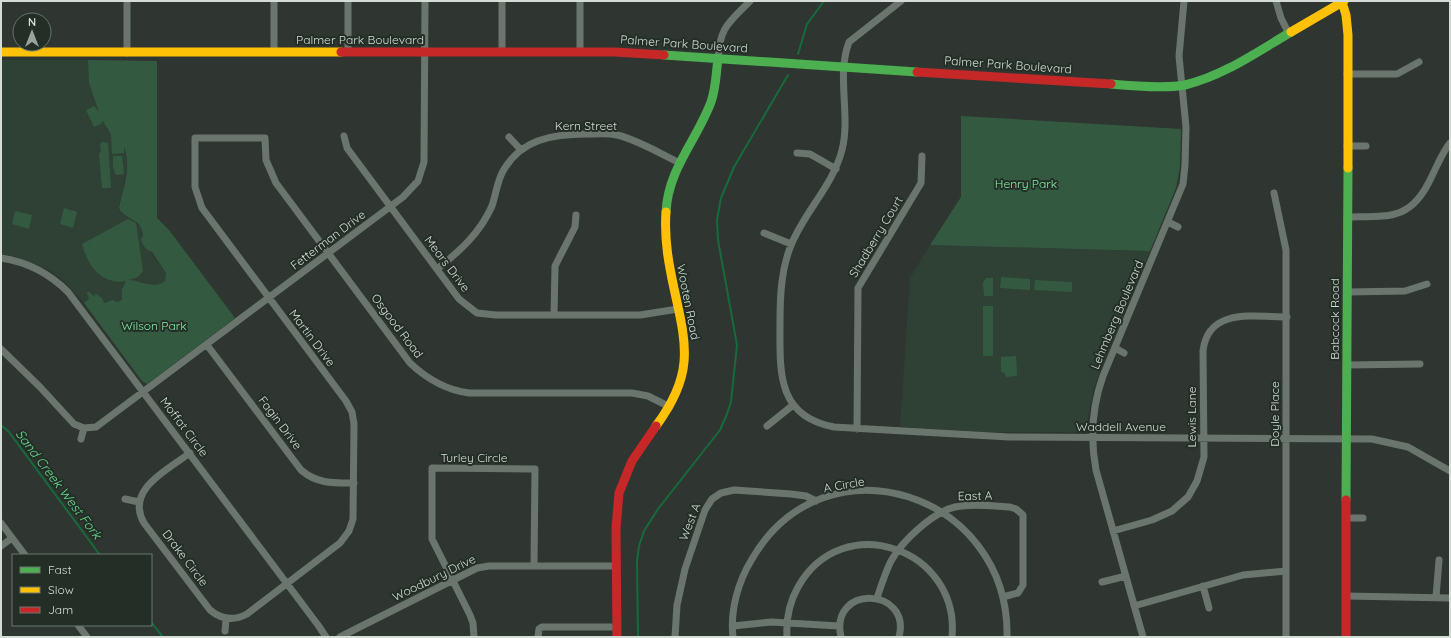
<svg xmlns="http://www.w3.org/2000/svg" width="1451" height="638" font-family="Quicksand,sans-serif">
  <rect width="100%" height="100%" fill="#2f3631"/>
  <path fill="#2f4034" d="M1,60H88L89,83L123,145L127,155V167L119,208L124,215L142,227L143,236L155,259L166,273L165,281L161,284L151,285L142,282L123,284L122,300L117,302L113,300L104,303L90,293L89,299L84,303L66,283L51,271L16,257L1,254Z
    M930,245L1150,251L1094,387L1085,432H981L900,427L910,278Z"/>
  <path fill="#335a41" d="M88,60L157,61V218L169,230L235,318L147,384L142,381L84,303L89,299L87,293L88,291L94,296L96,294L102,298L104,303L113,300L117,302L122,300V289L126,281C101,285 88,266 82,244L128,219L136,223L143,271L138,277L128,280C140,280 155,290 165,281L166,273L152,252C145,250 143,245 141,239L143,235C143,219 124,220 119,208C123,188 132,166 124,147V153L112,154L111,134L103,121L101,124L94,127L86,110L94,106L99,112L89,83Z
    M961,116L1181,129L1180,166L1176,188L1150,251L930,245L961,197Z
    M102,142L108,143L111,188H102L99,154L101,151L100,144Z
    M113,156H122L124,174L116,175L113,168Z
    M64,208L77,212L73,228L60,224Z
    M15,211L32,215L29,229L12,224Z
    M1001,277L1030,279V290L1000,288Z
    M986,278H993V296H984L983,283Z
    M1035,280L1072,282V292L1034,290Z
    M983,306H993V356H983Z
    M1016,356L1017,376L1006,377L1005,373L1001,372V357Z"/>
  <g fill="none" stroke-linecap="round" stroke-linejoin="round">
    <path stroke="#176a3c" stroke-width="2" d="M798,54L807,24L824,1
      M1,425L9,432L100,555
      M151,622L163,637
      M638,637L637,561L639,546L644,531L658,509L720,430L727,414L731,402L737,345L718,240L717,220L721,198L734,167L788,75"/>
    <path stroke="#6a756d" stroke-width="7" d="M127,1V53
      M580,1V51
      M901,1L849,42C836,76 851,115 842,150C833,185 806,210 792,243C781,268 780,296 780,323C780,371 776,416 834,427L1009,437L1372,439L1408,447L1450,471
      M1276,1L1281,18L1289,34
      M274,52V1
      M348,52V1
      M502,52V1
      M718,59C720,26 729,23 750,1
      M1347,74H1397L1419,62
      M344,136L347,148L459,299L477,313L496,315H640L678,309
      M509,137L521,150
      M1347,146H1366
      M797,153L810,154L836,169
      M1274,193L1286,250V637
      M1347,217C1389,216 1411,221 1431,178C1437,166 1442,153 1450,143
      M1168,222L1178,227
      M764,233L791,244
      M1,258C28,262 49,273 68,292L318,625L326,637
      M437,269C460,251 480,233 492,206C496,194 497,182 503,171C521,139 553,134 587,134C597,134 608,133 617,135C638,140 659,153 678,162
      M1347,292L1405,291L1427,284
      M554,315L555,266L575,227L576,215
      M207,345L301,470C317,484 334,483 354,483
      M1115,348L1124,353
      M1,349L40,387L74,424L84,428L96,427L403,197L418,181L424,162L425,1
      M1347,365L1420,364
      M767,426L793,405
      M857,429L858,288L921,183L922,156
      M81,439L84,428
      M190,453C167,470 125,490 144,523L210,610C222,620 234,621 247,614L340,543L349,531L353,519L354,424L352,412L346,401L202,208L195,187V138H265L266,160L276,183L410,363C427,379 445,390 469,393H632L648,396L670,407
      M125,499L139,502
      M1346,518H1363
      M1,523L25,555
      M1113,531L1152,520L1172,511L1188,497L1197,481L1204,457L1203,351C1208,307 1255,317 1287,317
      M1,546L12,538
      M1102,582L1126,576
      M1203,586L1209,608
      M1346,596L1450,598
      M1436,597L1439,560
      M877,598C881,586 885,573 891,561C902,541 933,512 955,507C973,503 993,506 1010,507L1016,509L1023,515V585L1018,593L1003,597
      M1134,606L1243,575L1286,571
      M78,625L87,637
      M733,626L771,622L839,626
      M225,631L226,619
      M340,637L477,568L489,566H616
      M474,637L473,623L470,615L432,539V468L535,469L534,566
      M538,637L539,629L542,627H617
      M675,637L677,605L685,569L705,510L712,499L721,493L734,490L791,494L806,496L816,501
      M733,637C730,610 738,582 752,559C825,433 1010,493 1007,637
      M787,637C786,620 789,603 798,587C842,508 960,548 952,637
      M841,637C829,584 912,587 899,637
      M1143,637L1096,470C1090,438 1092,407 1103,376L1183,184L1185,165L1186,127L1179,56L1184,1"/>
    <path stroke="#4caf50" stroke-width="9" d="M664,55L917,72
      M1111,84C1132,86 1164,89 1185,85C1223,76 1257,52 1291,32
      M666,212C668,169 697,140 711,102C716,88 716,73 718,59
      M1346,500L1348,168"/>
    <path stroke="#ffc107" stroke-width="9" d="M1342,2L1346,15L1348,35V168
      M1291,32L1344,1
      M1,52H341
      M656,426C670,407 682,386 684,362C686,339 680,316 675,293C669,266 664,240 666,212"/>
    <path stroke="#c62828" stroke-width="9" d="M341,52H615L664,55
      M917,72L1111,84
      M617,637L616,528L619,493L632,461L656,426
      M1346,637V500"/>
  </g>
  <g text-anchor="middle" stroke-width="4" stroke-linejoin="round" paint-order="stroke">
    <g font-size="12" fill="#d4dcd6" stroke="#232f26">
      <text x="360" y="44">Palmer Park Boulevard</text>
      <text transform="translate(684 44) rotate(4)" y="4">Palmer Park Boulevard</text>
      <text transform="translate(1008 65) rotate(4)" y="4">Palmer Park Boulevard</text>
      <text x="586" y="130">Kern Street</text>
      <text transform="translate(876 237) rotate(-59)" y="4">Shadberry Court</text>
      <text transform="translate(328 240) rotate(-37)" y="4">Fetterman Drive</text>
      <text transform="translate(447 264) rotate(53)" y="4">Mears Drive</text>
      <text transform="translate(688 302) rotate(79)" y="4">Wooten Road</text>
      <text transform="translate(1117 315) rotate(-67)" y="4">Lehmberg Boulevard</text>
      <text transform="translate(1335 319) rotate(-90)" y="4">Babcock Road</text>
      <text transform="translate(397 326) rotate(53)" y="4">Osgood Road</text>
      <text transform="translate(312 338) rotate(53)" y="4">Martin Drive</text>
      <text transform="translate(1275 414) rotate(-90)" y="4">Doyle Place</text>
      <text transform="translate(1192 417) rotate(-90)" y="4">Lewis Lane</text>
      <text transform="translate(280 423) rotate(53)" y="4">Fagin Drive</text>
      <text transform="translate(184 427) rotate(53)" y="4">Moffat Circle</text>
      <text x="1121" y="431">Waddell Avenue</text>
      <text x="474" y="462">Turley Circle</text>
      <text transform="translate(844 485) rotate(-10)" y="4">A Circle</text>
      <text transform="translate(975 496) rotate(-1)" y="4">East A</text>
      <text transform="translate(690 522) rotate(-69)" y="4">West A</text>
      <text transform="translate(185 558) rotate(53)" y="4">Drake Circle</text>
      <text transform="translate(434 578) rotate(-26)" y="4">Woodbury Drive</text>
    </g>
    <g font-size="12" fill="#80eda5" stroke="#232f26">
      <text x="1026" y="188">Henry Park</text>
      <text x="154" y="330">Wilson Park</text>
    </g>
    <g font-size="13" font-style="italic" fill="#6fdd96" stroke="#232f26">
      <text transform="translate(59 484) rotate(53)" y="5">Sand Creek West Fork</text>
    </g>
  </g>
  <rect width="1451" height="638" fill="none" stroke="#d4dcd6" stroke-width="4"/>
  <rect x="12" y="554" width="140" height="72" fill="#232f26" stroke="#6a746c"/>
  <rect x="20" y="567" width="20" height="6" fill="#4caf50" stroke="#6a746c"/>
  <text x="48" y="574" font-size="12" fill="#d4dcd6">Fast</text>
  <rect x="20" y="587" width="20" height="6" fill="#ffc107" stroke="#6a746c"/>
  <text x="48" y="594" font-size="12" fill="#d4dcd6">Slow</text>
  <rect x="20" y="607" width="20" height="6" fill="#c62828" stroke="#6a746c"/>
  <text x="48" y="614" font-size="12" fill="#d4dcd6">Jam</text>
  <g transform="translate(32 32)"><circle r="19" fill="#232f26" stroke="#6a746c"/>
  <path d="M0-3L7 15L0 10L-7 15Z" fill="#9aa29c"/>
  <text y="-6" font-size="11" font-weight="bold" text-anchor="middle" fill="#d4dcd6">N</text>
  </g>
</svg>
